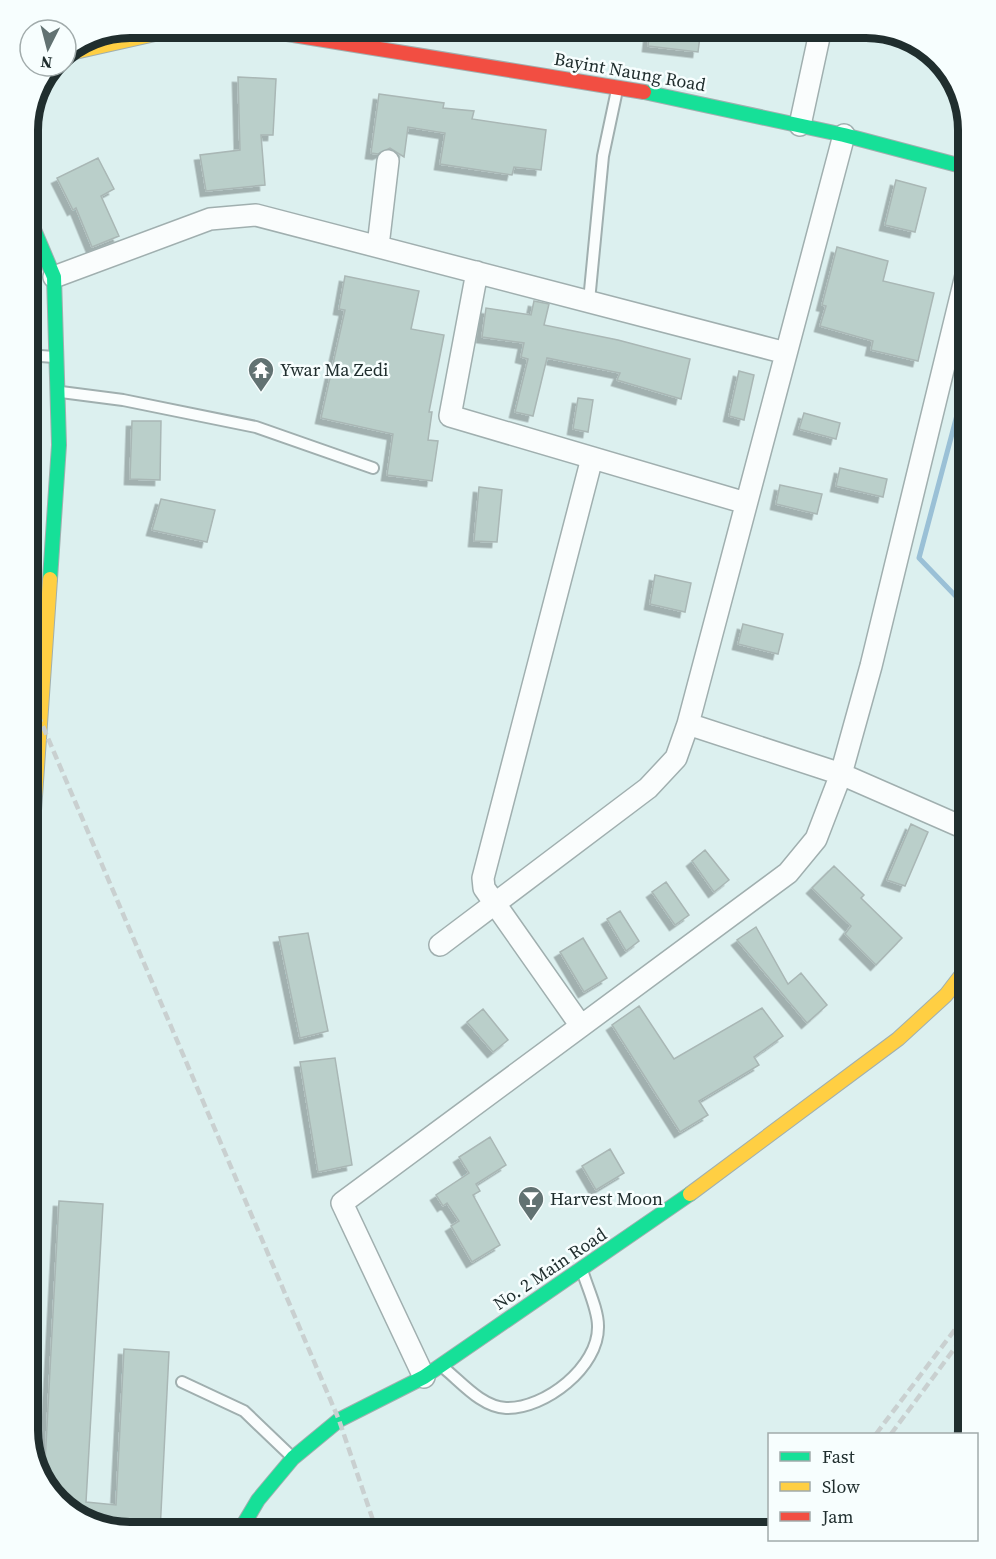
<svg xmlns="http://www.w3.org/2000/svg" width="996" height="1559" font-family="'Source Serif 4',serif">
  <defs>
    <filter id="shadow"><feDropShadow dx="-5.5" dy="5.5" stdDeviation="0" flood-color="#0004"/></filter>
  </defs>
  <rect width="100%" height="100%" fill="#dcf0ef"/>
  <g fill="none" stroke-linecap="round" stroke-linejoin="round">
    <path stroke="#9ac0d6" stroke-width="5" d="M969,610L919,558L969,370"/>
  </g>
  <path fill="#bacfca" stroke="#a9b7b5" stroke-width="1.5" filter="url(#shadow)" d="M650,29H701L698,52L648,46Z
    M238,77L276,79L273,135H261L265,185L206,191L200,155L240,150Z
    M379,94L444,103L443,108L474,111L472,119L546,130L541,170L514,167L512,175L440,164L445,133L408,127L404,157L390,148L378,154L371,153Z
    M98,158L114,189L101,196L119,236L92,247L76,208L73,210L57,178Z
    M896,180L926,188L915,232L885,225Z
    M837,247L888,261L883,281L934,293L918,361L871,350L873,341L820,326L826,306L822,305Z
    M345,276L419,291L411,329L444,335L429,412H432L428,440L438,441L432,481L387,475L393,434L321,418L345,310L339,309Z
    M534,301L549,304L544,325L618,340L690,359L681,399L617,380L620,373L547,358L533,416L515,412L528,359L521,357L524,343L482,337L486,308L531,315Z
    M739,371L754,375L744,420L729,416Z
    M578,398L593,400L588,432L573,429Z
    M804,413L840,423L836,439L799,429Z
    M132,421H161L160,480L130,479Z
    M840,468L887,479L883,497L836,486Z
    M780,485L822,494L817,514L776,504Z
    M479,487L502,490L497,542L474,541Z
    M161,499L215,510L207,542L152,530Z
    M655,575L691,583L685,612L650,604Z
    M743,624L783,634L778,654L738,644Z
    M911,824L928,832L905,886L887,880Z
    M705,850L729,880L714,892L692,861Z
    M834,866L864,895L861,898L902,938L876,965L845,934L851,926L812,888Z
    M666,882L689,915L675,925L652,892Z
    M620,911L639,941L626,951L607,919Z
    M756,927L788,984L801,973L827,1005L807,1023L737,940Z
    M308,933L328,1031L300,1038L279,937Z
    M583,938L607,978L584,992L560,952Z
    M639,1006L674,1059L762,1008L783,1036L754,1057L759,1065L699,1101L708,1115L680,1132L612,1025Z
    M483,1009L508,1040L493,1052L467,1022Z
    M335,1058L352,1165L318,1172L300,1062Z
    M490,1137L506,1165L476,1184L480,1191L473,1195L500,1245L472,1262L451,1226L459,1221L447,1203L443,1206L436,1195L469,1173L459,1157Z
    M610,1149L624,1173L596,1190L582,1166Z
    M59,1201L103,1204L86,1502L116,1505L124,1349L169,1352L160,1532H123L73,1515L44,1482Z"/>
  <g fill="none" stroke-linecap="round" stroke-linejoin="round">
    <g stroke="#a0afaf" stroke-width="14">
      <path id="lane" d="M589,301L603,156L617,90
        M27,355L54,357
        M61,392L123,400L256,427L373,468
        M445,1369C462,1383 482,1407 506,1408C545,1409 599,1367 598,1326C598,1310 588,1289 583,1273
        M182,1382L244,1411L291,1456"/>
    </g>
    <g stroke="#a0afaf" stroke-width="24">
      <path id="street" d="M800,125L821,28
        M378,246L388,161
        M477,272L450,416L746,503
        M54,277L210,219L256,215L786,353
        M688,724L841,774L969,830
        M440,945L648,788L676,758L688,724L844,135
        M581,1026L484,888L483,878L592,458
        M424,1377L342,1203L788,873L816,839L841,774L871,666L969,263"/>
    </g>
    <g stroke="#a0afaf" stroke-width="16">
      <path id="fast" d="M644,92L844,135L969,168
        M27,213L54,277L59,445L50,579
        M239,1532L258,1500L293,1458L339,1420L424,1377L690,1194"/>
    </g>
    <g stroke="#a0afaf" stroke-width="16">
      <path id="slow" d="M66,54L155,34
        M27,912L50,579
        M690,1194L898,1039L946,995L969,965"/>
    </g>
    <g stroke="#a0afaf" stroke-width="16">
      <path id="jam" d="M281,33L644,92"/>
    </g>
    <use href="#lane" stroke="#fafdfd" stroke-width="10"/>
    <use href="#street" stroke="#fafdfd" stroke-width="21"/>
    <use href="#fast" stroke="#16e098" stroke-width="14"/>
    <use href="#slow" stroke="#ffcf43" stroke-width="14"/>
    <use href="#jam" stroke="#f24e42" stroke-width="14"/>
    <path stroke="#c9d0d0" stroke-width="4.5" stroke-dasharray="9 4.5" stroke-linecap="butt" d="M27,689L339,1420L377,1532
      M876,1434L969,1311
      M891,1434L969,1329"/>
  </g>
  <defs>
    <g id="temple-pin" transform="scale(1.35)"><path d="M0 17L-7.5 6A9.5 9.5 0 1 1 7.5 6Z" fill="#627272" stroke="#f7fefe"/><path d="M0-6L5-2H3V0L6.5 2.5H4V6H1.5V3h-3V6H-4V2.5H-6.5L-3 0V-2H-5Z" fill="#fff"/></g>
    <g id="bar-pin" transform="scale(1.35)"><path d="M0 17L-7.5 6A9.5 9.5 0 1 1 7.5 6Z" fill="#627272" stroke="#f7fefe"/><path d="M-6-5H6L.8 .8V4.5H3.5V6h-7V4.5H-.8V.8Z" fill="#fff"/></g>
  </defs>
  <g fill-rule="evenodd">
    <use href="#temple-pin" x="261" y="370"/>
    <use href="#bar-pin" x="531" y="1199"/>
  </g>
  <g text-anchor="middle" stroke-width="5" stroke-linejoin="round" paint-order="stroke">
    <g font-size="18" fill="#202e2e" stroke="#f7fefe">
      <text transform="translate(630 72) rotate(10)" y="6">Bayint Naung Road</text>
      <text transform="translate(550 1269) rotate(-34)" y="6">No. 2 Main Road</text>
    </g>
    <g font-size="18" fill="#202e2e" stroke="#f7fefe" text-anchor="start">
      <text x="280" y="376">Ywar Ma Zedi</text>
      <text x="550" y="1205">Harvest Moon</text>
    </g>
  </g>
  <path d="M0 0H996V1559H0ZM130 38H866A92 92 0 0 1 958 130V1430A92 92 0 0 1 866 1522H130A92 92 0 0 1 38 1430V130A92 92 0 0 1 130 38Z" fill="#f7fefe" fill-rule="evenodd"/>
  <path fill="none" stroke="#202e2e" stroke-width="8" d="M130 38H866A92 92 0 0 1 958 130V1430A92 92 0 0 1 866 1522H130A92 92 0 0 1 38 1430V130A92 92 0 0 1 130 38Z"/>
  <rect x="768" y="1433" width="210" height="108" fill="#f7fefe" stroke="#a1abab" stroke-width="1.5"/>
  <rect x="780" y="1452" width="30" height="9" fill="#16e098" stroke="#a1abab" stroke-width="1.5"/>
  <text x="822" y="1463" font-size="18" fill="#202e2e">Fast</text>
  <rect x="780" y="1482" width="30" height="9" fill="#ffcf43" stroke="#a1abab" stroke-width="1.5"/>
  <text x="822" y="1493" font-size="18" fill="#202e2e">Slow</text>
  <rect x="780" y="1512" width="30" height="9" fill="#f24e42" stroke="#a1abab" stroke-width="1.5"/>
  <text x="822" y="1523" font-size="18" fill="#202e2e">Jam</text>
  <g transform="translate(48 48) rotate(186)"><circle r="28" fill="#f7fefe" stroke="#a1abab" stroke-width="1.5"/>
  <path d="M0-4.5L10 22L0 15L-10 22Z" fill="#627272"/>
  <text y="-9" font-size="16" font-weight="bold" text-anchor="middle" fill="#202e2e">N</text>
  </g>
</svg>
